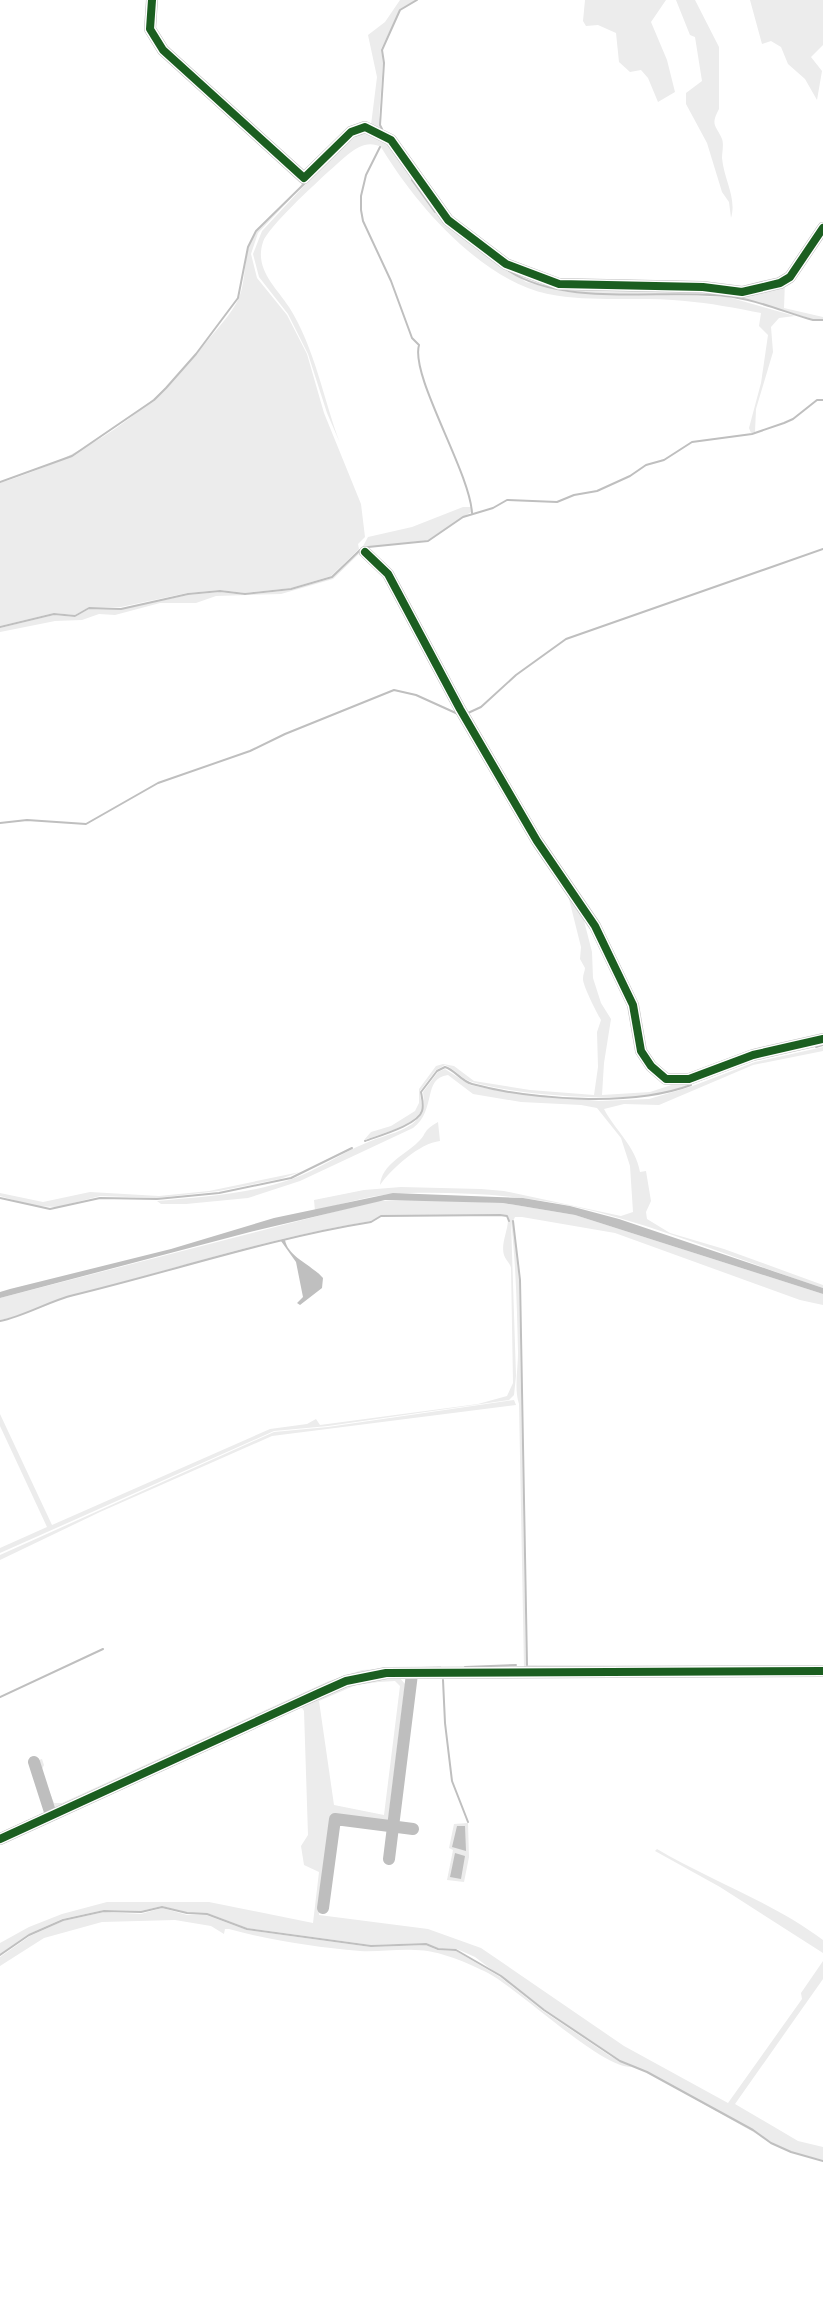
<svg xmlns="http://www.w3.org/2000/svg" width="823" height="2306" font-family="Cabin,sans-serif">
  <rect width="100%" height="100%" fill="#fff"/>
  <path fill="#ececec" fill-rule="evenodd" d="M400,0H416L400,10L381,49L383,63L379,116L381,130L371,125L377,77L368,35L385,22Z
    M585,0H666L651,22L667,60L675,92L658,102L648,78L641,70L630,72L619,62L616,33L598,25L586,26L583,21Z
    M676,0H695L719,47V109C710,126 716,125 722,139C724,144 722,153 722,158C724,180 737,198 731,218L729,202L722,192L707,143L686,104V93L702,81L695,37L690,35Z
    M750,0H823V45L811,57L822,71L817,100L805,79L788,64L781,47L771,41L762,44Z
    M365,127C396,136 409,169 426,192C458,234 505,275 559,284C592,290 642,287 678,288C710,288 757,298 785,281L784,308L823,317V319H813C784,312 755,299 725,296C661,288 571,305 514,274C486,258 454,233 433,208C411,183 400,142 367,130L355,134L300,187L304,178L352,133Z
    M362,131L387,143L440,219L480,251L526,282L567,292L728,297L795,316L779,318L771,327L773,352L756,409L755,432L751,433L749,428L761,383L768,335L759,326L761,313C736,308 709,303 685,301C640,296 593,303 548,294C481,280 415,204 381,147C361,136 343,160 328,172C315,184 268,227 263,242C254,269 276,287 289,307C315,348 323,398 340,443L327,413L308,354L288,314L259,277L253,254L262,231L327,161Z
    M294,195L258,233L251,254L257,278L287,315L307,354L324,413L361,504L365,537L358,544L359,549L331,576L291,588L245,593L220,590L187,593L121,607H89L75,615L54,613L0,626V483C87,456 152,412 208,340C218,328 231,314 238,300C245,285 244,266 248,250C254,227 277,210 294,195Z
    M463,507H471V512L428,540L362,548L368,537L412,527Z
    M362,551L333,579L281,594L216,596L196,603H160L115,615L99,614L82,620L55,621L0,632V628L54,615L75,617L89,609H121L188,595L220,592L245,595L291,590L332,578L356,553Z
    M566,887L581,909L592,952L593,978L601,1003L611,1019L604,1063L602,1095L650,1092L754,1058C721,1071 686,1090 650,1095C605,1101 516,1095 472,1082C461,1079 455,1069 445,1065L436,1070L420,1091C420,1097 423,1105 421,1111C415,1125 378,1135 364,1140L371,1132L391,1126L415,1111L419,1103V1089L436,1066L443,1064L454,1066L474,1081L530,1090L594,1095L598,1067L597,1032L601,1020C597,1013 582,984 583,978C583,974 585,971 585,968L580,959L581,947Z
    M823,1047V1051L753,1065L659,1105L624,1104L604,1109C615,1130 636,1147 640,1172L646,1171L651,1201L646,1212L647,1219L670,1233L724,1249L823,1285V1288C740,1261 658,1225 572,1206C520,1195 462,1192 409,1193C377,1193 346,1203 315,1211L314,1200L364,1190L401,1187L481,1189L504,1191L621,1216L633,1212L630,1166L621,1138L597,1108L581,1105L521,1102L473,1094L448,1075C422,1078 437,1110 413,1128L300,1181L248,1198L186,1204H161L157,1201C201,1197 251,1194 292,1179C318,1170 341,1153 366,1143C394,1131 429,1130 423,1092L438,1072L445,1069L470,1085L499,1091L599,1101L649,1099L690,1087L755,1062Z
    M438,1122L440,1141C420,1143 392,1168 380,1185C382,1164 405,1155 418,1142C428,1133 421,1132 438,1122Z
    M300,1172L280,1179L219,1191L157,1198L100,1196L58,1207L34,1206L0,1196V1193L43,1202L90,1192L159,1196L209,1191Z
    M437,1200L503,1203L575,1215L823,1294V1305L800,1300L615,1233L522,1217H515L513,1221L519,1281L526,1665L746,1666L524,1669L519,1404C514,1389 518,1369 518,1353C517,1309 516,1265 511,1221L516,1376L514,1395L509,1400L328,1426L274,1431L0,1553V1548L47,1527L0,1426V1414L52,1525L270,1429L307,1424L316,1419L320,1425L478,1404L507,1396L513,1383L511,1268C510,1263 505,1259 504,1255C500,1242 511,1226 507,1215H501L381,1216L371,1221C271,1237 172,1270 74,1295C49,1301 25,1316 0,1320V1298L376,1201Z
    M514,1400L516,1405L272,1436L100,1512L0,1560V1555L274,1432L328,1427Z
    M441,1666V1669L382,1671L55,1809L36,1761L42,1759L44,1765L41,1771L54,1803H62L329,1681L362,1670Z
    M399,1677L405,1684L388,1821L330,1818L319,1915L428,1929L481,1948L624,2046L728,2103L802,1999L801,1993L823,1961V1979L735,2104L798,2141L823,2147V2160L791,2152L771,2142L647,2072L620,2060L544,2009L475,1957L457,1949L438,1948L426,1943L371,1945L247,1928L207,1913H187L162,1906L141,1911L104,1910L62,1919L29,1934L0,1954V1943L29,1927L62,1914L107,1902H209L313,1923L319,1872L304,1865L301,1846L308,1835L304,1711L300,1705L341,1686ZM379,1682L395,1681L400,1686L384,1815L334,1805L319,1701L356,1685Z
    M468,1823L469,1857L464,1882L447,1880L453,1850L449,1848L454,1824Z
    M657,1849C711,1881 772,1902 823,1940V1953L720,1887L655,1851Z
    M162,1908L187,1915H206L247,1930L371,1947L426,1945L437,1950L456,1951L500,1977L543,2011L610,2056L632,2067C602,2069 520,1990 488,1973C468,1963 439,1950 415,1950C396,1949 378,1952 360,1951C315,1947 272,1941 229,1929H225L224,1934L211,1926L175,1920L102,1922L44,1938L0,1966V1957L30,1936L63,1921L104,1912L141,1914Z"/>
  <path fill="#bfbfbf" d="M393,1193L523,1198L570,1206L619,1219L823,1288V1294L575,1215L503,1203L385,1200L250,1232L0,1298V1292L10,1289L171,1249L274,1218Z
    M285,1240C288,1257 312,1265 323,1278L322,1288L300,1305L297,1303L303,1297L296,1262L281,1241Z
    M457,1826H465L466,1851L452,1847Z
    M455,1853L465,1856L461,1879L450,1877Z"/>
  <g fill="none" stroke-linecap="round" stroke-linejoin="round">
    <path stroke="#bfbfbf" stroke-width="2" d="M382,129L380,125L384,63L382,50L400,10L417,0
      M380,147L366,175L361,196V210L363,221L391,281L412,338L419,345C410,376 470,472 472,513
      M412,180L435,212
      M509,271C564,307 660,289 725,296C755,299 784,312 813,320H823
      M0,482L72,456L154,400L166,388L196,354L238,298L248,247L256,231L306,182
      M368,547L428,541L463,517L493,508L507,500L557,502L574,495L597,491L630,476L646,465L664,460L692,442L752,434L784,423L793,419L817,400H823
      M0,627L54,614L75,616L89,608L121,609L188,594L220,591L245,594L291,589L332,577L360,550
      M468,713L481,707L516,675L566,639L823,549
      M0,823L27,820L86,824L158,783L250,751L285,734L394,690L416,695L458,714
      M816,1047L823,1045
      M365,1141C378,1136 418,1125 422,1111C424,1105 422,1098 421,1092L437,1071L445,1067C455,1070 461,1081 472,1084C532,1100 632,1107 691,1085
      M0,1198L50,1209L100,1198L157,1199L219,1193L291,1178L352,1148
      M513,1221L520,1280L527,1665
      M0,1321C25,1316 49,1301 74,1295C173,1271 271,1238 371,1222L381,1216L500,1215L507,1216L509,1221
      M465,1667L516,1665
      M443,1680L445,1723L452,1781L468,1822
      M0,1697L103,1649
      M0,1955L29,1935L63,1920L104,1911L141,1912L162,1907L187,1913L207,1914L247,1929L371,1946L426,1944L438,1949L456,1950L501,1976L544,2010L620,2061L647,2072L753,2130L771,2143L791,2152L823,2161"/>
    <path stroke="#bebebe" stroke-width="12" d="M152,0L150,29L163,50L304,178L351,132L365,127L391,140L448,220L506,264L559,284L703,287L742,292L780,283L790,277L823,228
      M365,552L388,574L460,709L537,841L595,926L633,1005L641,1051L651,1066L666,1079H689L753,1055L823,1039
      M34,1762L51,1815
      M0,1839L319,1693L346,1681L386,1673L823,1671
      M389,1859L412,1674
      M323,1908L335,1819L413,1829"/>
    <g stroke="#fff" stroke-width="11">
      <path id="cycleway" d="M152,0L150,29L163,50L304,178L351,132L365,127L391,140L448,220L506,264L559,284L703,287L742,292L780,283L790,277L823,228
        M365,552L388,574L460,709L537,841L595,926L633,1005L641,1051L651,1066L666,1079H689L753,1055L823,1039
        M0,1839L319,1693L346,1681L386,1673L823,1671"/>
    </g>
    <use href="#cycleway" stroke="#1b5e20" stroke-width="8"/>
  </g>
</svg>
